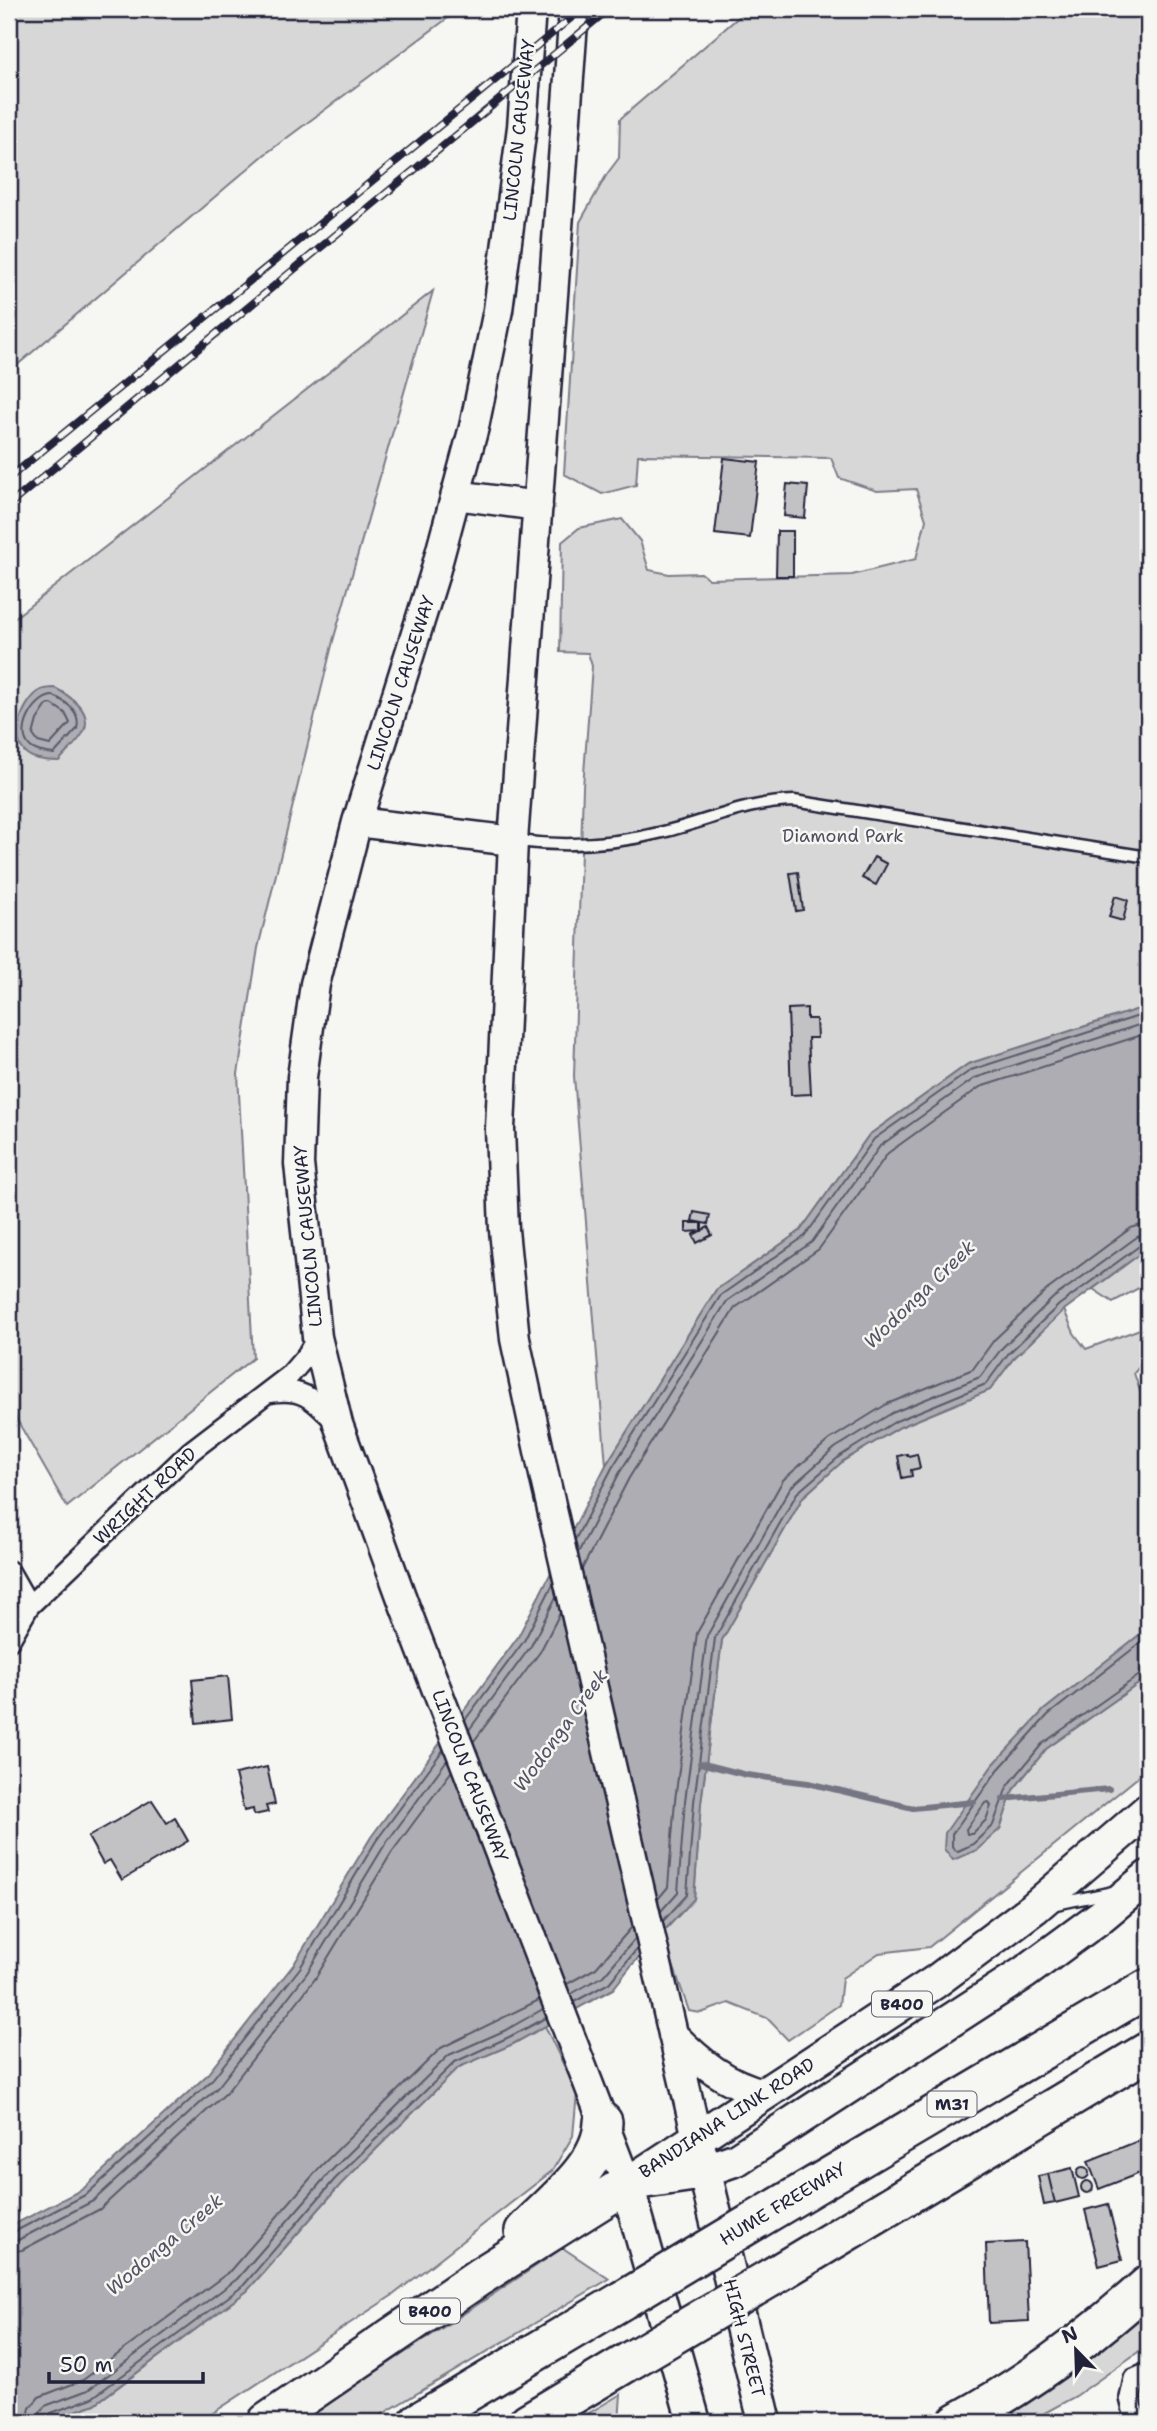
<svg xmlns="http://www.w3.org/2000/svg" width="1157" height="2431" font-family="'Shantell Sans',sans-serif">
  <rect width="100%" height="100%" fill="#f6f6f2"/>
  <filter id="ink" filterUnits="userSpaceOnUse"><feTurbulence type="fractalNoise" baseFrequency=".0143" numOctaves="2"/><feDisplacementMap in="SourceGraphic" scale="14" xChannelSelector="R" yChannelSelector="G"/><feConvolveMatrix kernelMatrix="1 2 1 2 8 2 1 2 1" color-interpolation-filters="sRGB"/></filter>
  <g filter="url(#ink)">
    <path fill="#d7d7d7" stroke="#7c7c89" stroke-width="2" d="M9,9H460L264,155L9,372Z
      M748,9H1148V1006L968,1064L869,1135L800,1231L716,1290L606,1465L574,1076L583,787L592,666L588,653L560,652L562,542L579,528L622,519L640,541L649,570L669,574L701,573L709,579L852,575L916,559L926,520L916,489L877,491L839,478L831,458L638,455L636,485L602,494L564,474L580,222L607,174L619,158L620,119Z
      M433,291L333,641L258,948L238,1074L253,1358L67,1507L9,1406V622Z
      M1148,1248V1283L1113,1302L1093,1289Z
      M1064,1310L1074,1333L1086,1349L1148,1326V1357L1134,1373L1142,1397L1148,1399V1628L1044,1710L992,1766L1000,1829L1013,1790L1046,1749L1148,1677V1769L929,1947L879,1953L842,1978L839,2005L788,2040L767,2018L729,2003L701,2013L689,2011L662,1933L694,1899L701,1803L722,1640L803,1497L843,1461L900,1427L990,1390L1013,1359Z
      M545,2026L577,2093L573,2136L552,2171L393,2295L199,2422H45L95,2404L247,2291L341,2184L459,2067L513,2044Z
      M563,2248L609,2279L369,2422H300Z
      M1148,2302V2345L1076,2396L1028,2422H1010L1004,2412Z
      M621,2394L619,2422H574Z"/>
    <path fill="#adadb3" stroke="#757583" stroke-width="2" d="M55,688C70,696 93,711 84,731C80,741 66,752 59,761C51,761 40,760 32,757C6,745 21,704 39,691C44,688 50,688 55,688Z
      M1148,1006V1248L1064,1310L1013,1359L990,1390L900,1427L843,1461L803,1497L722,1640L701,1803L694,1899L631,1966L613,1989L513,2044L459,2067L341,2184L247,2291L95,2404L45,2422H9V2227L83,2189L206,2076L294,1964L371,1837L518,1637L606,1465L716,1290L800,1231L869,1135L968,1064Z
      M1148,1628V1677L1046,1749L1013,1790L1000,1829L977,1850L953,1860L944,1849L945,1833L992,1766L1044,1710Z"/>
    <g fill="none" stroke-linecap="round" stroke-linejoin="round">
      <path stroke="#5a5a6b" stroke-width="2" d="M54,696C68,703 81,712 77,729L54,754C46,753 33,752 28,744C16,728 37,695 54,696Z
        M52,704L65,713L70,723L50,745L38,742L33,735L37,720L47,705Z
        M575,1540L612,1468L721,1295L805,1236L874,1139L971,1070L1148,1013
        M578,1553L620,1472L727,1301L812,1242L880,1146L975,1078L1148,1022
        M582,1569L629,1478L735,1308L819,1249L888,1153L980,1087L1148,1033
        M1148,1637L1048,1715L997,1771L952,1834V1846L954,1850L958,1851L973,1844L993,1825L1007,1787L1042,1744L1141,1674L1148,1672
        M465,1720L524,1641L553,1584
        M469,1730L531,1646L556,1597
        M474,1741L540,1652L560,1613
        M989,1802L991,1806L986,1820L972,1834H967L966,1829L985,1803Z
        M658,1899L668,1887L675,1800L697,1633L783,1480L829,1440L887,1404L973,1369L994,1340L1047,1290L1131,1228L1148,1223
        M661,1911L678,1892L685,1801L707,1636L790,1488L835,1448L892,1413L980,1377L1002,1348L1053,1298L1137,1237L1148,1234
        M663,1921L687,1895L694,1802L715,1638L797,1493L840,1456L896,1421L986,1384L1008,1354L1059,1305L1142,1244L1148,1242
        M567,1984L596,1968L632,1927
        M571,1994L603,1976L635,1939
        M574,2002L609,1983L637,1949
        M9,2233L14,2232L87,2194L211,2081L300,1968L376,1841L443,1750
        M9,2242L18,2240L93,2201L218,2087L307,1973L384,1846L447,1760
        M9,2252L22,2250L100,2209L226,2093L315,1979L392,1852L451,1772
        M27,2422L30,2408L39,2397L83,2380L229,2272L321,2166L441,2048L539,2000
        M38,2422L40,2413L45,2406L88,2390L237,2279L329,2173L449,2055L506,2030L543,2009
        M47,2422L51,2413L92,2398L243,2286L335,2179L455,2062L509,2037L546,2018"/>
      <path stroke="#757583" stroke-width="6" d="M700,1763L747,1775L808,1783L913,1808L974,1802
        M1003,1799L1109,1789"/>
    </g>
    <path fill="#c2c2c4" stroke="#22223b" stroke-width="2" d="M724,458L759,462L750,538L715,534Z
      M787,484L808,486L805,518L784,516Z
      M777,531H793V576H776Z
      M874,857L887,864L876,885L862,878Z
      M798,872L803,910L796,911L790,873Z
      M1115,896L1128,900L1123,921L1109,917Z
      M807,1008V1019H816L817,1038H808L811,1094L791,1095L788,1009Z
      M694,1212L710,1215L708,1224L692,1221Z
      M686,1223H702V1231L686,1232Z
      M708,1227L712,1235L697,1243L693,1235Z
      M907,1454L908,1456L917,1454L920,1468L911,1470L912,1476L902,1478L898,1456Z
      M228,1676L232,1719L196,1723L192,1680Z
      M267,1767L275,1804L266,1806L268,1812L254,1815L253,1809L244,1811L235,1774Z
      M152,1800L167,1823L175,1818L188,1841L122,1880L110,1860L103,1864L88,1837Z
      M1148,2137V2170L1099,2189L1088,2161Z
      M1077 2173a6 6 0 1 1 12 0a6 6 0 1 1-12 0Z
      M1072,2168L1079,2197L1055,2203L1048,2174Z
      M1048,2174L1055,2203L1044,2205L1038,2176Z
      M1081 2187a6 6 0 1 1 12 0a6 6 0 1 1-12 0Z
      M1108,2204L1122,2260L1099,2266L1085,2210Z
      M1025,2242L1029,2321L989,2323L986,2244Z"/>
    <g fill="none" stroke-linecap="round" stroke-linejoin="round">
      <g stroke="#22223b" stroke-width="15">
        <path id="service" d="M517,841C565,847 616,844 663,832C709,821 746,802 794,801L1148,857
          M1056,1904L1113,1892"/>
      </g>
      <g stroke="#22223b" stroke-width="24">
        <path id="minor" d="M268,1393C304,1386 314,1400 338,1424
          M9,1571L29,1606
          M9,1641L29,1606L191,1451L289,1376L307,1355L317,1337
          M1136,2422L1130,2398L1134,2379L1148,2373"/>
      </g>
      <g stroke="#22223b" stroke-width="33">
        <path id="secondary" d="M531,9L522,127L498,310L474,427L434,576L357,822L315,984L302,1077L299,1164L317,1337L338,1424L405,1607L627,2184
          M574,9L513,841L500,1129L504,1230L515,1339L545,1479L697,2138
          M456,495L538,506
          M357,822L513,841
          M673,2035C700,2062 726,2084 764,2093"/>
      </g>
      <g stroke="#22223b" stroke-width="37">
        <path id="primary" d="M700,2152L765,2422
          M636,2183L691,2175L737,2159L1024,1973L1100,1917L1148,1877
          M627,2184L935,1982L1034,1908L1148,1810
          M627,2184L694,2422"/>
      </g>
      <g stroke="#22223b" stroke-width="42">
        <path id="motorway" d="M756,2220L1148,1988
          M524,2231C552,2202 602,2165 603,2122
          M770,2278L1148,2051
          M267,2422L479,2277L627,2184
          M418,2422L623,2300
          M528,2422L633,2359
          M957,2422C1026,2385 1090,2337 1148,2285"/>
      </g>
      <use href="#service" stroke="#f6f6f2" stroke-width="10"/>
      <use href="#minor" stroke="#f6f6f2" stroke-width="19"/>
      <use href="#secondary" stroke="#f6f6f2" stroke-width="28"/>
      <use href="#primary" stroke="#f6f6f2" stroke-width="32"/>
      <use href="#motorway" stroke="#f6f6f2" stroke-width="37"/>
      <g stroke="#22223b" stroke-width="8">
        <path id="rail" d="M9,478L582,9
          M9,505L609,9"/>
      </g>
      <use href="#rail" stroke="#f6f6f2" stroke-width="5" stroke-dasharray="16" stroke-linecap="butt"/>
      <g stroke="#22223b" stroke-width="42" stroke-linecap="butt">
        <path id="motorway-bridge" d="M623,2300L756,2220
          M633,2359L770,2278"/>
      </g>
      <use href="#motorway-bridge" stroke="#f6f6f2" stroke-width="37"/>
    </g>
  </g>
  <g text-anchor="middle" stroke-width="5" stroke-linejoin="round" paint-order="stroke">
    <g fill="#f6f6f2" stroke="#626272" stroke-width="2">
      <rect x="872" y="1991.5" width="60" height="25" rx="5"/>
      <rect x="927.5" y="2091.5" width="49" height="25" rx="5"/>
      <rect x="400" y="2298.5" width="60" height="25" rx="5"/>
    </g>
    <g font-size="16" font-weight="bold" fill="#22223b">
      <text x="902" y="2010">B400</text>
      <text x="952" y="2110">M31</text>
      <text x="430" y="2317">B400</text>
    </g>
    <g font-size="18" fill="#22223b" stroke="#f6f6f2">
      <text transform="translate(519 130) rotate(-84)" y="6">LINCOLN CAUSEWAY</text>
      <text transform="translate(401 683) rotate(-72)" y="6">LINCOLN CAUSEWAY</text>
      <text transform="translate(308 1236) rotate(-95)" y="6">LINCOLN CAUSEWAY</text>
      <text transform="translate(145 1496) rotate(-43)" y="6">WRIGHT ROAD</text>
      <text transform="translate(470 1776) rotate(69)" y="6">LINCOLN CAUSEWAY</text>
      <text transform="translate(727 2118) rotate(-33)" y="6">BANDIANA LINK ROAD</text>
      <text transform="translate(783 2204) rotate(-31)" y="6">HUME FREEWAY</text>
      <text transform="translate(744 2338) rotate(76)" y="6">HIGH STREET</text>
    </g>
    <g font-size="18" fill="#4f4f62" stroke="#f6f6f2">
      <text x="843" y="842">Diamond Park</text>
    </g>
    <g font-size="19" font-style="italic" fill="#535365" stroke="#f6f6f2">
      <text transform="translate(919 1294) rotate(-44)" y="7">Wodonga Creek</text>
      <text transform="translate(560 1730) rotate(-54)" y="7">Wodonga Creek</text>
      <text transform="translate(164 2244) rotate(-40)" y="7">Wodonga Creek</text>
    </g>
  </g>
  <rect width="1157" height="2431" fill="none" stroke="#f6f6f2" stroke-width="35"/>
  <rect x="18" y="18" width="1122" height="2396" fill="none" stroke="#22223b" stroke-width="2.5" filter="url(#ink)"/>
  <g transform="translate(1076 2350) rotate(337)" stroke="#f6f6f2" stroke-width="5" paint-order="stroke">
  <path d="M0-5L12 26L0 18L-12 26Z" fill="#22223b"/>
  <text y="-10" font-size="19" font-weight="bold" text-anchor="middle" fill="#22223b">N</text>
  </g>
  <path d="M49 2372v10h154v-10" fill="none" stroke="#22223b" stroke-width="3.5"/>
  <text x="60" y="2372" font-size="21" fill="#22223b" stroke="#f6f6f2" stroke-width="5" paint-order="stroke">50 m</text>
</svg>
